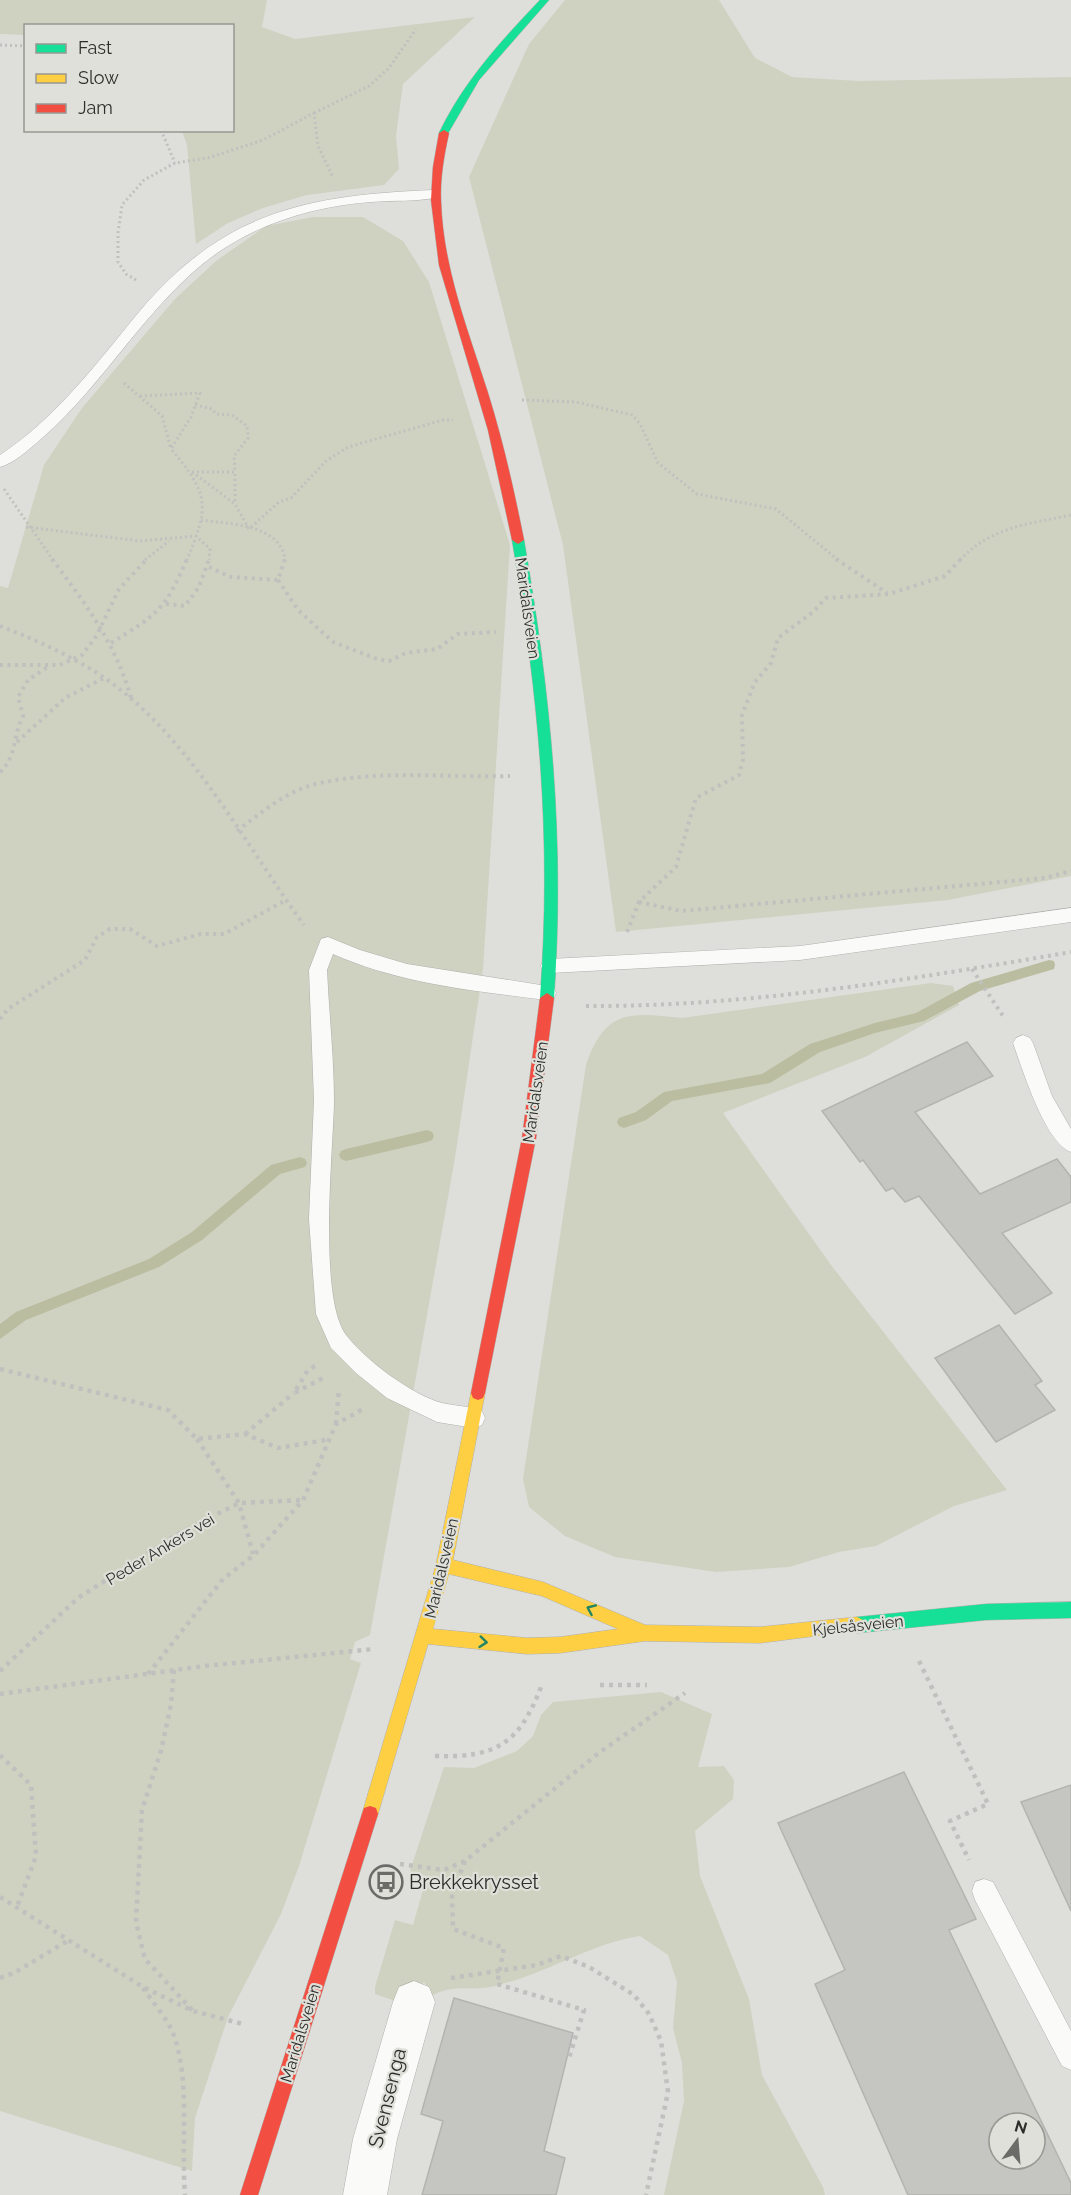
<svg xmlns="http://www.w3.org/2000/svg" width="1071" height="2195" font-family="Raleway,sans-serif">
  <rect width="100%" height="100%" fill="#dedfda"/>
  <path fill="#cfd2c1" d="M0,0H267L262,27L295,39L475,17L403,84L396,136L399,169L384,185L307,195L263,208L228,223L196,244L187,145L182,131L232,130V26H26L25,35L0,34Z
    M565,0H719L755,58L792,77L859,81L1071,77V876L948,900L616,932L563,545L469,177L529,44Z
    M313,217H363L403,241L429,282L510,545L483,969L455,1158L370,1635L355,1642L350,1659L361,1663L299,1866L281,1914L228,2017L195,2118L192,2171L0,2111V586L8,588L44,465L82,408L175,299L216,261L266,226Z
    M931,983L953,986L959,1005L865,1057L723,1113L831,1265L1007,1490L954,1506L876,1546L839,1552L789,1567L716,1572L615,1557L565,1536L529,1507L523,1479L586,1065C605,1009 630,1012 682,1018Z
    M661,1692L712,1714L698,1767L724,1766L734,1780L733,1799L695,1831L700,1876L749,1999L762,2075L823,2187L825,2195H664L684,2101L682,2063L673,2028L677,1982L668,1955L640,1936C593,1943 555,1969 509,1982C501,1984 491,1988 482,1988C462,1990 453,1985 433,1995L424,1982L401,2003L375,1994V1987L395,1920L413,1925L427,1876L410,1871L444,1767L474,1768L517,1751L533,1736L541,1715L553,1702Z"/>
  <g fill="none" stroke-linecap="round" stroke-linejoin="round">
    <path fill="#babd9f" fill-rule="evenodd" d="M1049,960L1054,961L1055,965L1054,969L980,991L924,1021L875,1033L820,1052L770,1083L672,1101L646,1120L624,1128L619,1126L617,1122L619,1118L636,1112L664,1092L762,1074L810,1044L875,1023L916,1013L971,983Z
      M427,1130L432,1132L434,1136L432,1140L427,1142L346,1161L341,1159L339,1155L341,1151L346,1149Z
      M300,1157L305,1159L307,1163L305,1167L280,1174L202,1240L159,1267L26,1320L0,1339V1324L16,1312L149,1259L192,1232L271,1165Z"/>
  </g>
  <path fill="#c5c5c2" stroke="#b3b4b0" stroke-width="1.5" fill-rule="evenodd" d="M967,1042L993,1076L915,1112L980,1194L1057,1159L1071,1177V1202L1002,1233L1052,1293L1015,1314L919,1196L905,1202L893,1188L886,1191L863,1160L860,1162L822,1111Z
    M999,1325L1042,1381L1035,1385L1055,1410L996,1442L935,1358Z
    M904,1772L976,1919L949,1930L1071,2183V2195H908L815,1984L845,1970L778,1823ZM999,2123H1035V2159H999Z
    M1071,1785V1911L1021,1802Z
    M454,1998L573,2033L544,2151L565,2158L556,2195H422L443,2121L421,2114Z"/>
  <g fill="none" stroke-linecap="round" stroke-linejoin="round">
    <g stroke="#b0b0ad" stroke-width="1">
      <path id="lane" d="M434,190L439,191V197C418,202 393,200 371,202C317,206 265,221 220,251C151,298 106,383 41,439C29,449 15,463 0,467V455C56,418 97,363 139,312C224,211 308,195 434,190Z
        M1071,908V922L800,960L550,973L543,971L541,966L543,961L550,959L800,946Z
        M328,937L360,950L407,964L547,986L554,988L556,993L554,998L547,1000C475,991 401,984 333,954L327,970C329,1014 334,1058 334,1102C333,1152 318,1297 346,1335C365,1360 412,1395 442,1403C455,1406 469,1406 482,1411L485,1418L482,1425L474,1428L437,1422L387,1398L356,1373L331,1348L316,1314L309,1219L314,1100L309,970L321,939Z
        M1023,1035L1030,1038L1033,1043L1052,1096L1071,1129V1152C1045,1143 1022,1068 1013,1043L1016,1038Z
        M984,1879L993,1882L1071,2031V2070L1062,2066L975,1900L972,1891L975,1882Z"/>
    </g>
    <g stroke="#b0b0ad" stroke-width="1">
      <path id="street" d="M414,1981L429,1987L435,2002L397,2139L387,2195H343L353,2139L393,2002L399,1987Z"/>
    </g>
    <g stroke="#b0b0ad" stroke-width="1">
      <path id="fast" d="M540,0H549L479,80L447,135H441L439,133C464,81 501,41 540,0Z
        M518,536L524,540C551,697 565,839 554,998L547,1003L540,998C552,839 539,697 512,540Z
        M1071,1602V1618L986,1620L857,1633L851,1630L849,1625L851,1620L857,1617L986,1604Z"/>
    </g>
    <g stroke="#b0b0ad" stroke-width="1">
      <path id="slow" d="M478,1386L483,1388L485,1393L453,1560L543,1582L645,1625L760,1627L857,1617L863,1620L865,1625L863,1630L760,1643L645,1641L560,1653L527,1654L428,1644L378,1814L376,1820L370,1822L364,1820L362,1814L436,1565L471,1393L473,1388ZM449,1574L542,1596L618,1629L560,1637L527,1638L433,1629Z"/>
    </g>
    <g stroke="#b0b0ad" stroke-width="1">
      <path id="jam" d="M444,130L449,133C444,156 440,178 441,201C443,268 468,330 488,393C503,441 514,490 524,540L518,544L512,540L488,430L439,265L431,200L433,167L439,133Z
        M547,993L554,998L536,1138L485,1393L483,1398L478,1400L473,1398L471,1393L522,1138L540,998Z
        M370,1806L376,1808L378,1814L258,2195H240L362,1814L364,1808Z"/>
    </g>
    <path stroke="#c0c0be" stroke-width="3" stroke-dasharray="2 3" stroke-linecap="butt" d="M0,45L26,46
      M314,113L369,86L389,68L416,29
      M161,130L175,163
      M136,280L126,274L118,262V233L122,205L144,180L175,163L208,158L263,140L314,113L318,146L333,177
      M124,383L162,416L171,449
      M140,396L200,393L191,417L171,449C210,495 209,506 187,560
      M522,400L576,402L632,415L640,424L658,463L697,494L776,509L838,560
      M195,405L212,409L216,414L232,415L247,426L248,438L234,456L235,472
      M192,472L235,504L249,529L279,502L291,498L326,461L348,447L443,420H453
      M192,472H235V503
      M4,489L53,560
      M201,520C229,524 281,524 285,560
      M26,527L140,541L196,536L210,549L209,560
      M145,560L169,541
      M960,560C991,527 1028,524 1071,515"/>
    <path stroke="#c0c0be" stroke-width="4" stroke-dasharray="3 4.5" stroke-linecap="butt" d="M52,559C85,603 116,644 131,698
      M836,559L887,593
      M209,567L231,577L278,580L285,559
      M278,580L298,610L333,642L377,659L389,661L406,653L437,649L458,634L496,632
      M166,604L185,606L199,587L209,559
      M0,626C36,640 70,655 103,677C188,734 244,843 304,925
      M111,643C158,614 165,610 187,559
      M0,665H60L82,655L97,635L119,589L147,559
      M17,742L65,698L104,678
      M0,772C17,757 13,735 23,716L18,697L28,680L49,666
      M237,831C261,813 286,791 316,784C379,769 446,778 510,776
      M639,902L681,911L1045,878L1071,871
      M627,932L639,902L676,867L696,798L739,775L743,760L742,715L755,682L771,663L778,638L813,612L826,598L889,594L945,576L961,559
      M972,969L1005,1019
      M586,1006C747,1007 913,979 1071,952
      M0,1019L8,1009L85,960L97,937L110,929H130L157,946L201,934H224L286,900"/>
    <path stroke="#c0c0be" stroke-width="4.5" stroke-dasharray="4 5" stroke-linecap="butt" d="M315,1366L308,1370L294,1393L325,1377
      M0,1369L168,1410L197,1439L245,1434L278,1448L326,1440
      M336,1424L339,1389
      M245,1434L294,1393
      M197,1439L239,1503L253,1554
      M919,1661L988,1804L950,1821L969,1860
      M174,1670L171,1704L161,1751L142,1810L136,1922L145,1959L193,2011
      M0,1671L78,1598L178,1534L239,1503L302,1500
      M148,1674L223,1579L254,1555L303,1500L336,1424L363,1409
      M600,1685H647
      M0,1694L205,1666L374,1649
      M0,1755L31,1785L36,1856L17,1907
      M435,1756C496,1758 519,1744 541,1687
      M465,1861L452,1894L453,1929L504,1948L497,1984L584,2010L568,2061
      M400,1864L444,1870L465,1861L600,1752L685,1693
      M0,1897L143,1987L193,2011L243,2024
      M0,1978L14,1973L69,1940
      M451,1978L537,1965L561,1956L589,1967L634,1995L649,2014L661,2041L668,2092L646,2195
      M143,1988C153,2003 170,2021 175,2039C190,2083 181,2147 185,2195"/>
    <use href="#lane" fill="#fafaf9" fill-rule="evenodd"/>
    <use href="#street" fill="#fafaf9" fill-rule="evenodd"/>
    <use href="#fast" fill="#16e098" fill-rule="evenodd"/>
    <use href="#slow" fill="#ffcf43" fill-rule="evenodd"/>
    <use href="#jam" fill="#f24e42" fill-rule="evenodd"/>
  </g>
  <defs><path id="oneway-chevron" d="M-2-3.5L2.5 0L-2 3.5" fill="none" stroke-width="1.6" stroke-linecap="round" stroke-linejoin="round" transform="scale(1.5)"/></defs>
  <g stroke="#228662">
    <use href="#oneway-chevron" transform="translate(591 1609) rotate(-156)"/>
    <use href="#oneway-chevron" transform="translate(483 1642) rotate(6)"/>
  </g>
  <defs>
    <g id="bus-ring" transform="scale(1.725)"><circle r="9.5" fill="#dfe0d9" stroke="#6b6b68" stroke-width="1.5"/><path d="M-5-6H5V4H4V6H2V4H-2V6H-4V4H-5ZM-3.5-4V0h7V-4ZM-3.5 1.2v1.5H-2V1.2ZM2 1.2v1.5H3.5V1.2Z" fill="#6b6b68"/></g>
  </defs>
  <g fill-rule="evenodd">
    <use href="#bus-ring" x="386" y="1882"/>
  </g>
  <g text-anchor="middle" stroke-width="4.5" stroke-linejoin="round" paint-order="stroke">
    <g font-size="16" fill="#2d2d2b" stroke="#dfe0d9">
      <text transform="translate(528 608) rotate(82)" y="6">Maridalsveien</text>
      <text transform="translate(535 1092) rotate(-82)" y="6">Maridalsveien</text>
      <text transform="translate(160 1549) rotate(-31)" y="6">Peder Ankers vei</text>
      <text transform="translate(441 1568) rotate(-77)" y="6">Maridalsveien</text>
      <text transform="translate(858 1625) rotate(-6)" y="6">Kjelsåsveien</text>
      <text transform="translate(300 2033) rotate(-73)" y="6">Maridalsveien</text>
    </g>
    <g font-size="20" fill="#2d2d2b" stroke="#dfe0d9" text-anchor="start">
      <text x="409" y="1889">Brekkekrysset</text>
    </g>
    <g font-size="20" fill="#2d2d2b" stroke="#dfe0d9">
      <text transform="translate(387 2098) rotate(-76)" y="7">Svensenga</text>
    </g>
  </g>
  <rect x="24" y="24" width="210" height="108" fill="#dfe0d9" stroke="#989893" stroke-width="1.5"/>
  <rect x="36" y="44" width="30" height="9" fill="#16e098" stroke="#989893" stroke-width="1.5"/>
  <text x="78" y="54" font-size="18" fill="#2d2d2b">Fast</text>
  <rect x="36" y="74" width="30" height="9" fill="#ffcf43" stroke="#989893" stroke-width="1.5"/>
  <text x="78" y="84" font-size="18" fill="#2d2d2b">Slow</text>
  <rect x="36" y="104" width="30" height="9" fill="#f24e42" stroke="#989893" stroke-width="1.5"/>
  <text x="78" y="114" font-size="18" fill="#2d2d2b">Jam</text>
  <g transform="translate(1017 2141) rotate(16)"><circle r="28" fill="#dfe0d9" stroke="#989893" stroke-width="1.5"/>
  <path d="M0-4.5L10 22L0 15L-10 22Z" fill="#6b6b68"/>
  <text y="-9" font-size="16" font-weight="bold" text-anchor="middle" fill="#2d2d2b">N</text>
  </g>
</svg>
